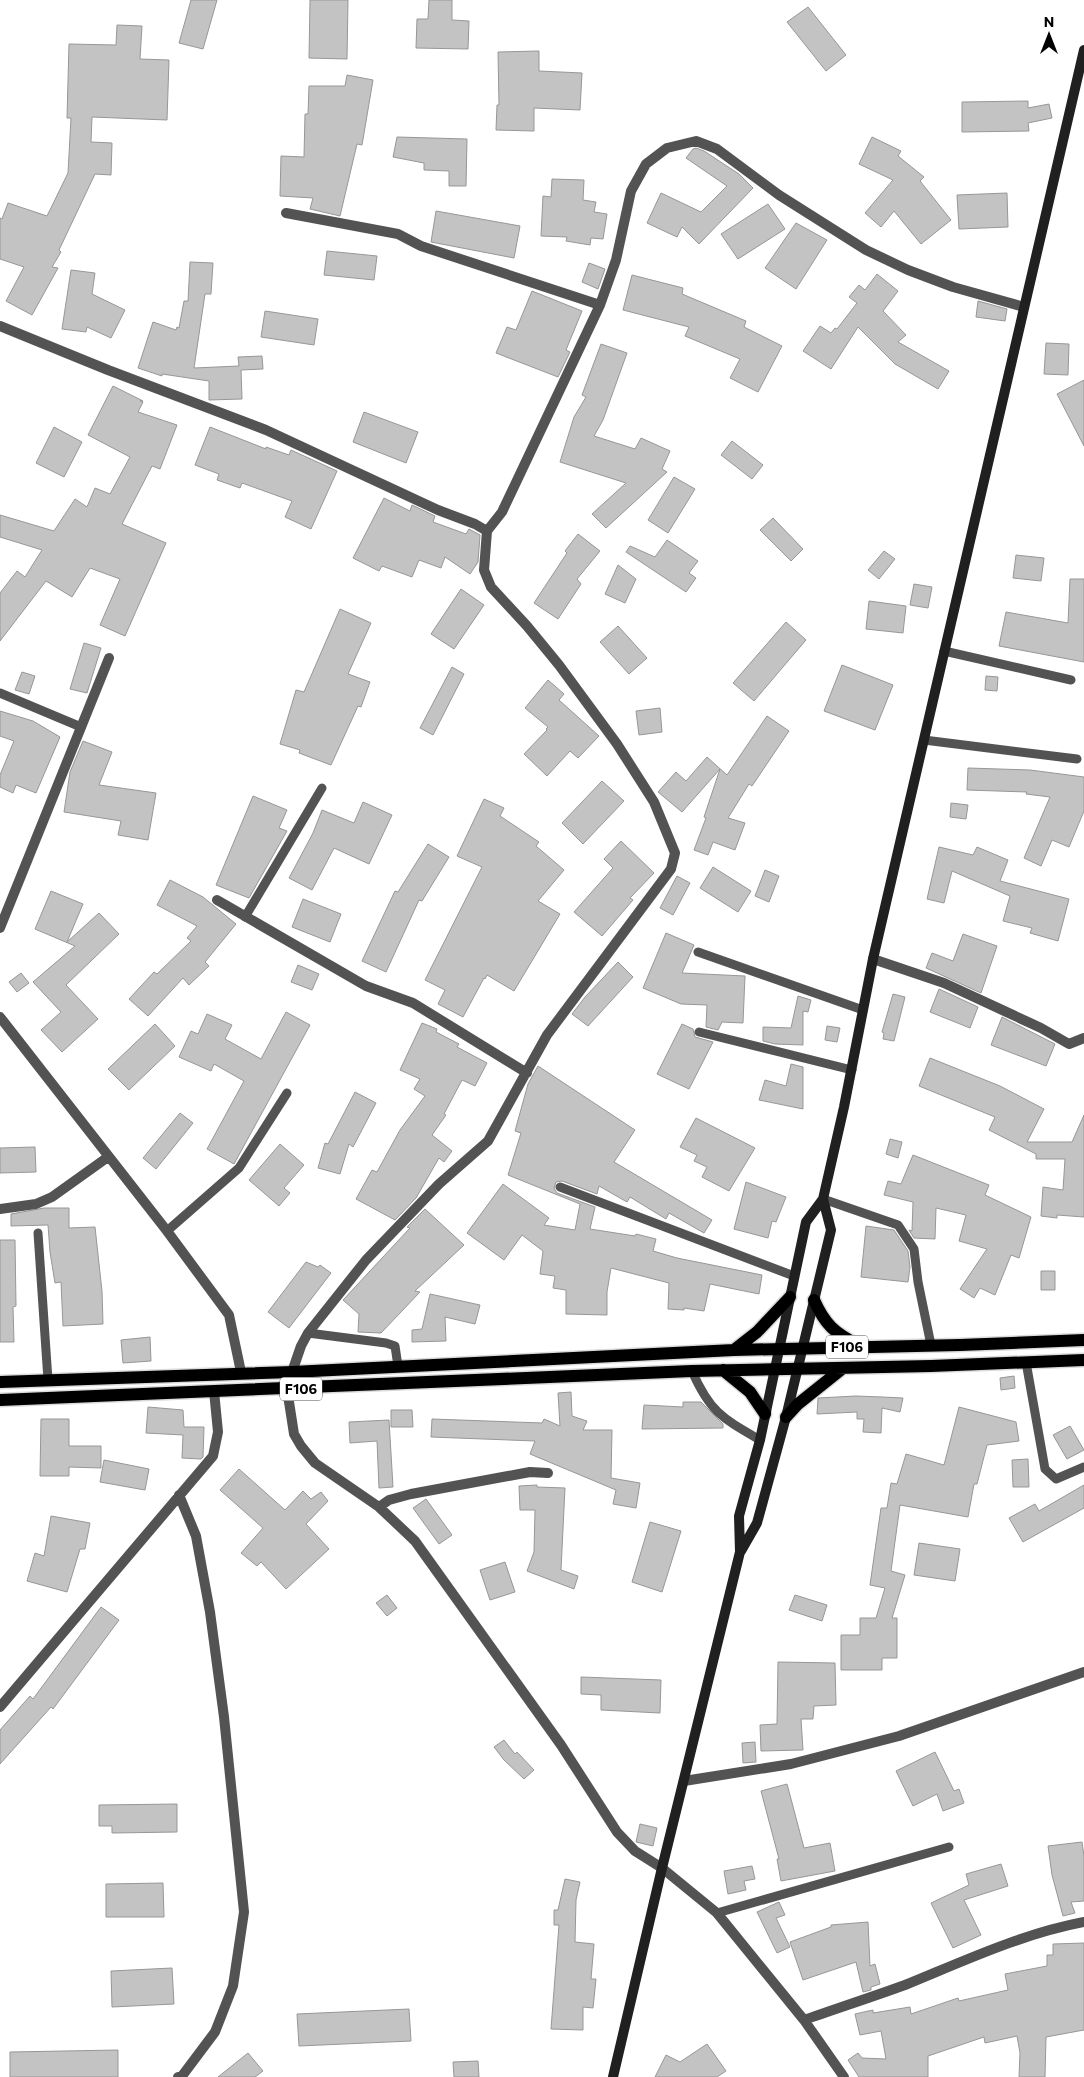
<svg xmlns="http://www.w3.org/2000/svg" width="1084" height="2077" font-family="Commissioner,sans-serif">
  <rect width="100%" height="100%" fill="#fff"/>
  <path fill="#c3c3c3" stroke="#979797" d="M191,0H217L203,49L179,43Z
    M310,0H348L347,59L309,58Z
    M429,0H452V20L469,21L468,49L416,48L417,19H428Z
    M808,7L846,55L826,71L787,22Z
    M117,25L142,26L140,59L169,60L167,120L92,117L91,142L112,143L111,175L95,174L59,250L61,252L52,267L58,268L32,315L6,301L24,267L0,259V218L2,219L8,203L47,216L68,173L71,118H67L69,44L116,45Z
    M539,51V71L582,73L580,110L534,108V131L496,130L497,105H499L498,52Z
    M347,75L373,80L362,145L357,144L340,216L310,209L313,198L280,196L281,156L304,157L305,114H308L309,86H345Z
    M1028,101V108L1049,104L1052,118L1028,123L1029,131L962,132V102Z
    M397,137L467,139L466,186H449V171L424,170V163L393,157Z
    M872,137L901,151L898,156L924,177L920,181L951,220L921,244L894,211L881,227L865,213L893,180L859,164Z
    M696,148L704,151L739,174L753,188L699,244L682,227L677,237L647,223L661,193L701,212L727,186L686,158L693,149Z
    M552,179L584,180L583,200L596,202L594,212L607,214L603,239L591,238L590,245L566,241L567,237L541,236L543,196L551,197Z
    M1007,193L1008,227L959,229L957,195Z
    M768,204L785,229L738,259L721,234Z
    M436,211L520,226L514,258L431,242Z
    M796,223L827,240L796,289L765,268Z
    M327,251L377,256L374,280L324,275Z
    M190,262L213,263L211,294H205L194,368L239,366L238,357L262,356L263,369L241,370L242,399L209,400V381L162,374V376L138,368L153,322L176,330L177,327L179,328L184,301H188Z
    M589,263L605,269L598,289L582,282Z
    M71,270L95,273L92,294L125,310L111,338L87,327L86,332L62,329Z
    M877,274L898,291L883,311L906,335L898,342L949,371L938,389L895,364L858,327L831,369L803,351L820,326L831,333L835,328L837,329L857,303L849,297L859,285L865,290Z
    M632,275L683,288L682,294L746,321L744,327L782,346L758,392L730,378L740,359L685,336L689,327L623,310Z
    M532,291L582,311L566,350L570,352L558,377L496,353L507,327L516,330Z
    M978,301L1007,309L1005,321L976,317Z
    M265,311L318,319L314,345L261,337Z
    M1046,343L1069,344L1068,375L1044,374Z
    M601,344L627,353L603,420L594,436L635,449L641,438L670,451L662,469L667,472L606,528L592,514L626,483L560,462L574,417L586,397L582,395Z
    M1084,380V446L1057,394Z
    M113,386L143,401H140L143,402L138,412L177,425L160,469L152,466L122,524L166,543L125,636L100,625L120,579L90,568L72,597L46,581L0,641V593L17,571L25,577L42,550L0,537V515L54,531L75,499L87,507L95,488L110,494L130,457L88,435Z
    M364,412L418,432L406,463L353,442Z
    M54,427L82,442L64,477L36,463Z
    M210,427L266,449V447L289,455L291,450L337,471L311,529L285,517L292,501L242,483L240,488L217,480L219,474L195,465Z
    M732,441L763,465L752,479L721,455Z
    M674,477L695,489L668,533L648,520Z
    M384,498L410,511L412,505L435,516L433,522L466,534L469,529L480,535L478,562L470,574L445,557L441,568L419,560L412,577L382,566L379,571L353,558Z
    M773,518L803,549L791,561L760,530Z
    M578,534L600,551L577,579L581,584L558,619L534,603L567,553L565,551Z
    M667,540L698,561L689,573L696,578L686,592L626,552L630,546L655,557Z
    M884,551L895,559L879,579L868,570Z
    M1016,555L1044,558L1041,581L1013,578Z
    M618,565L636,579L625,603L605,594Z
    M1070,579H1084V662L999,646L1006,612L1068,623Z
    M914,584L932,587L928,608L910,605Z
    M461,589L484,605L454,649L431,634Z
    M869,601L906,606L903,633L866,629Z
    M340,609L371,623L348,674L370,682L361,707L358,706L331,765L299,753L300,750L280,744L296,690L304,692Z
    M786,622L806,640L754,701L733,683Z
    M618,626L647,658L629,674L600,642Z
    M84,643L101,648L87,693L70,689Z
    M842,665L893,685L875,730L824,711Z
    M452,667L464,674L433,735L420,728Z
    M22,672L35,676L29,694L15,690Z
    M986,676L998,677L997,691L985,690Z
    M548,680L564,694L559,700L599,736L578,758L570,751L547,776L524,754L547,730L546,729L548,727L525,708Z
    M660,708L662,732L639,735L636,711Z
    M0,711L33,721L60,737L36,793L16,785L13,793L0,787V775L14,741L0,736Z
    M767,716L789,731L752,786L749,784L728,818L745,823L735,850L713,842L708,855L694,850L706,818L704,817L720,769L682,812L658,792L676,772L686,781L707,757L727,775Z
    M83,741L112,752L99,785L156,793L148,840L118,835L121,821L64,812L70,772Z
    M968,768L1030,770L1084,777V811L1069,847L1052,840L1041,866L1024,858L1050,797L1026,794L1027,792L967,790Z
    M602,781L624,801L583,844L562,823Z
    M253,796L287,810L279,828L287,831L249,898L216,885Z
    M484,799L504,808L500,816L539,842L536,846L564,870L538,901L560,914L514,991L487,975L485,979L484,978L463,1017L438,1004L445,990L425,980L482,867L457,856Z
    M363,802L392,815L369,864L334,848L312,890L289,878L313,833L322,810L354,823Z
    M951,803L968,805L966,819L950,817Z
    M621,841L654,873L630,898L633,900L602,936L574,912L613,868L604,859Z
    M428,844L449,857L422,901L419,900L386,972L362,961L395,891L398,892Z
    M939,847L973,855L977,847L1008,860L1000,881L1069,899L1058,941L1030,933L1032,928L1003,921L1010,896L952,871L944,903L927,899Z
    M713,867L751,891L738,912L700,888Z
    M765,870L779,876L769,902L755,896Z
    M677,876L690,883L673,915L660,908Z
    M170,880L203,897L236,924L205,962L209,966L189,985L183,978L148,1016L129,999L154,972L157,974L191,941L187,938L197,926L157,905Z
    M51,891L83,904L67,942L99,913L119,934L66,985L98,1019L62,1052L41,1030L61,1012L33,982L75,946L35,929Z
    M303,899L341,914L330,942L292,927Z
    M666,933L694,945L682,973L745,976L743,1023L722,1022L718,1030L706,1027L707,1005L681,1004L643,988Z
    M963,934L997,946L981,993L926,968L932,953L953,961Z
    M618,962L633,977L588,1026L572,1014L585,997Z
    M298,965L319,974L312,990L291,982Z
    M21,973L29,983L17,992L9,982Z
    M939,989L978,1007L970,1028L930,1012Z
    M893,994L905,997L894,1041L883,1039L884,1033L882,1032Z
    M798,996L811,1000L808,1012L803,1011V1045L775,1044L763,1041V1027L791,1028Z
    M286,1012L310,1025L234,1164L207,1149L244,1081L214,1064L211,1071L179,1057L191,1031L198,1034L207,1014L232,1025L225,1039L261,1059Z
    M1002,1017L1055,1044L1046,1066L991,1045Z
    M422,1023L437,1029L436,1032L459,1044L457,1047L487,1063L475,1086L462,1080L444,1114L446,1115L432,1135L452,1151L444,1162L439,1158L416,1198L395,1220L356,1199L372,1170L377,1172L400,1130L425,1096L414,1089L420,1079L400,1070Z
    M155,1024L175,1046L129,1090L108,1069Z
    M682,1024L693,1029L695,1037L713,1042L689,1089L657,1074Z
    M827,1026L840,1028L837,1042L825,1040Z
    M930,1058L1000,1086L1044,1109L1027,1142H1072L1084,1115V1217L1057,1215V1218L1041,1216L1043,1187L1063,1190L1065,1159H1036V1154L989,1130L995,1117L919,1086Z
    M791,1064L803,1067V1109L759,1100L765,1080L786,1086Z
    M538,1066L635,1130L614,1162L712,1220L704,1233L669,1213L666,1219L630,1197L627,1202L599,1186L597,1194L562,1181L556,1182L554,1188L557,1193L595,1207L590,1229L635,1236L636,1234L656,1239L653,1251L677,1258L762,1275L759,1294L710,1284L704,1311L684,1308V1310L668,1309L669,1283L611,1268L607,1292V1315L566,1314V1290L553,1288L555,1276L540,1274L543,1251L522,1235L504,1260L467,1233L503,1184L549,1218L544,1225L575,1230L580,1204L508,1175L521,1133L515,1131L528,1084Z
    M355,1092L376,1103L353,1147L349,1144L340,1174L318,1168L325,1143L328,1144Z
    M180,1113L193,1123L156,1169L143,1158Z
    M696,1118L755,1148L729,1191L702,1177L707,1167L694,1161L697,1155L680,1147Z
    M890,1139L902,1142L898,1158L886,1154Z
    M280,1144L304,1165L284,1188L290,1193L279,1206L249,1180Z
    M35,1147L36,1172L0,1173V1148Z
    M913,1155L989,1185L985,1195L1031,1217L1019,1258L1011,1255L995,1295L980,1288L974,1298L960,1289L987,1249L959,1241L966,1215L936,1208L935,1239L914,1238L909,1230L912,1231L913,1202L884,1195L888,1181L901,1184Z
    M746,1182L786,1197L776,1222L772,1221L768,1238L734,1229Z
    M44,1208H69V1228L95,1227L102,1291L103,1324L63,1326L61,1282L55,1283L50,1252L48,1225L11,1226V1214Z
    M425,1209L464,1245L415,1291L420,1292L381,1333L358,1332L359,1314L343,1300L410,1228L407,1227Z
    M866,1226L894,1230L908,1251L910,1267L908,1282L861,1277Z
    M0,1240H15L16,1306L13,1307L14,1342H0Z
    M306,1262L318,1267L320,1265L331,1273L289,1328L268,1312Z
    M1041,1271H1055V1290H1041Z
    M430,1294L480,1305L475,1324L445,1317L446,1341L412,1342V1330L422,1329Z
    M150,1337L151,1361L123,1363L121,1340Z
    M1014,1376L1015,1388L1001,1390L1000,1378Z
    M571,1392L572,1416L587,1421L583,1430H612L611,1478L640,1483L636,1508L613,1504L616,1490L530,1454L535,1441L431,1437L432,1419L542,1423L544,1419L560,1426L558,1393Z
    M856,1396L882,1397L903,1398L900,1412L882,1408L881,1433L863,1432L864,1419H857V1412L817,1414L818,1398Z
    M683,1402H701L723,1424V1428L642,1429L644,1405L683,1407Z
    M148,1407L183,1410L184,1427H204L203,1457L201,1459L182,1458L183,1435L146,1433Z
    M959,1407L1016,1422L1019,1441L987,1445L977,1484H974L968,1517L900,1505L891,1571L905,1575L892,1618H897V1658H882V1670H841V1635H860V1618H876L885,1588L870,1585L881,1508H887L891,1483L897,1484L906,1454L944,1465Z
    M391,1410H412L413,1427H391Z
    M41,1419H69V1446H101V1468L69,1467V1476H40Z
    M389,1420L393,1487L379,1488L377,1441L350,1443L349,1422Z
    M1070,1426L1084,1450L1067,1459L1053,1435Z
    M1028,1459L1029,1487H1013L1012,1460Z
    M104,1460L149,1469L145,1490L100,1482Z
    M239,1469L285,1510L303,1491L311,1499L321,1492L328,1501L306,1524L329,1549L286,1589L261,1562L257,1566L241,1553L263,1528L220,1490Z
    M537,1485V1487L565,1488L561,1570L578,1576L574,1589L527,1571L534,1552L535,1510H520L519,1486Z
    M1084,1485V1508L1023,1542L1009,1518L1035,1504L1039,1511Z
    M426,1499L452,1535L439,1544L413,1508Z
    M51,1516L90,1523L85,1549H80L67,1592L27,1581L35,1553L44,1556Z
    M650,1522L681,1531L662,1592L632,1582Z
    M919,1543L960,1549L955,1581L914,1575Z
    M505,1562L515,1592L490,1600L480,1570Z
    M387,1595L397,1608L387,1616L376,1603Z
    M795,1595L827,1605L822,1621L789,1610Z
    M101,1607L119,1620L53,1709L51,1707L0,1764V1730L30,1696L33,1699Z
    M778,1662L835,1663L836,1705L814,1706L813,1719H801L803,1750L761,1751L760,1725L777,1724Z
    M581,1677L661,1680L660,1713L601,1710V1695L581,1694Z
    M504,1740L515,1754L517,1752L534,1770L524,1779L504,1760L494,1747Z
    M755,1742L756,1762L743,1763L742,1743Z
    M935,1752L954,1791L959,1789L964,1803L943,1811L937,1794L913,1806L896,1771Z
    M787,1784L804,1848L830,1843L835,1871L781,1881L777,1859H779L761,1791Z
    M177,1804V1832L112,1833V1826H99V1805Z
    M640,1824L657,1828L653,1846L636,1842Z
    M1082,1842L1084,1856V1901L1071,1902L1075,1913L1063,1916L1052,1875L1048,1846Z
    M1001,1864L1008,1886L964,1900L981,1935L953,1948L931,1903L969,1885L966,1874Z
    M752,1866L755,1879L744,1881L746,1890L728,1894L724,1871Z
    M565,1879L580,1882L576,1900L575,1942L594,1944L591,1979H596L593,2008L583,2007V2030L551,2029L559,1925H554V1910H558Z
    M163,1883L164,1917H106V1884Z
    M779,1902L785,1915L776,1918L790,1947L777,1953L757,1912Z
    M868,1922L870,1966L875,1964L880,1984L871,1987V1990L863,1992L856,1962L803,1980L790,1942L831,1927V1925Z
    M1084,1943V2030L1046,2037L1045,2077H1019L1020,2053L1017,2036L985,2043L984,2037L928,2056V2077H859L848,2060L858,2053L862,2058L886,2059L881,2031L860,2035L855,2014L873,2010V2013L910,2007L911,2014L958,1998L959,2001L1008,1990L1005,1974L1047,1966V1955H1053V1944Z
    M172,1968L174,2004L112,2007L111,1971Z
    M409,2009L411,2041L299,2046L297,2014Z
    M707,2044L726,2071L717,2077H655L666,2055L680,2062Z
    M118,2050V2077H10V2052Z
    M248,2053L263,2071L255,2077H218Z
    M478,2061L479,2077H454L453,2062Z"/>
  <g fill="none" stroke-linecap="round" stroke-linejoin="round">
    <g stroke="#dbdbdb" stroke-width="15">
      <path id="primary" d="M814,1300C825,1325 835,1333 858,1345
        M734,1350L757,1332L790,1297
        M723,1370L750,1392L765,1414
        M0,1382L292,1372L734,1350L960,1345L1084,1340
        M0,1400L692,1371L931,1366L1084,1360
        M786,1417L798,1404L843,1368"/>
    </g>
    <path stroke="#535353" stroke-width="9" d="M944,651L1071,680
      M0,693L81,727
      M924,740L1077,759
      M245,917L322,788
      M698,952L863,1010
      M699,1032L852,1070
      M560,1187L794,1276
      M823,1199L898,1225L914,1249L918,1282L931,1345
      M167,1231L239,1168L287,1093
      M38,1233L48,1380
      M308,1333L386,1343L395,1346L398,1366
      M1026,1362L1045,1469L1056,1479L1084,1467
      M692,1371C710,1412 722,1418 760,1440
      M717,1913L949,1847"/>
    <path stroke="#535353" stroke-width="10" d="M286,213L398,234L421,246L600,305
      M0,326L108,370L266,430L438,510L475,524L487,531
      M217,900L366,986L413,1003L527,1073
      M0,928L109,658
      M873,959L944,983L1041,1028L1069,1044L1084,1038
      M0,1017L167,1231L229,1315L241,1372
      M0,1209L36,1204L52,1197L108,1157
      M292,1372L301,1346L308,1333L366,1260L439,1184L488,1141L547,1035L671,869L675,853L654,802L617,744L559,665L527,626L491,587L484,570L487,531L502,512L600,305L616,260L631,191L646,164L667,148L696,141L717,149L779,195L866,250L908,270L953,287L1024,307
      M287,1389L294,1434L301,1446L315,1463L379,1507L415,1541L561,1745L617,1832L635,1851L662,1868L717,1913L804,2020L844,2077
      M379,1507L389,1500L411,1494L530,1472L548,1473
      M0,1707L213,1456L218,1432L214,1391
      M684,1781L791,1764L899,1736L1084,1672
      M804,2020C838,2008 872,1997 905,1985C964,1961 1021,1934 1084,1922
      M178,2077L182,2076L215,2032L233,1986L244,1912L224,1717L210,1612L196,1536L179,1495"/>
    <path stroke="#202020" stroke-width="10" d="M741,1551L757,1523L786,1417L831,1230L823,1199
      M613,2077L662,1868L740,1552L739,1516L760,1440L806,1222L823,1199L844,1107L873,959L1084,50"/>
    <use href="#primary" stroke="#000" stroke-width="12"/>
  </g>
  <g text-anchor="middle" stroke-width="4.5" stroke-linejoin="round" paint-order="stroke">
    <g fill="#fff" stroke="#4c4c4c" stroke-width="1">
      <rect x="826" y="1335.5" width="42" height="23" rx="4"/>
      <rect x="280" y="1377.5" width="42" height="23" rx="4"/>
    </g>
    <g font-size="14" font-weight="bold" fill="#000">
      <text x="847" y="1352">F106</text>
      <text x="301" y="1394">F106</text>
    </g>
  </g>
  <g transform="translate(1049 35)" stroke="#ffffff" stroke-width="4" paint-order="stroke">
  <path d="M0-4L9 19L0 12L-9 19Z" fill="#000000"/>
  <text y="-8" font-size="14" font-weight="bold" text-anchor="middle" fill="#000000">N</text>
  </g>
</svg>
